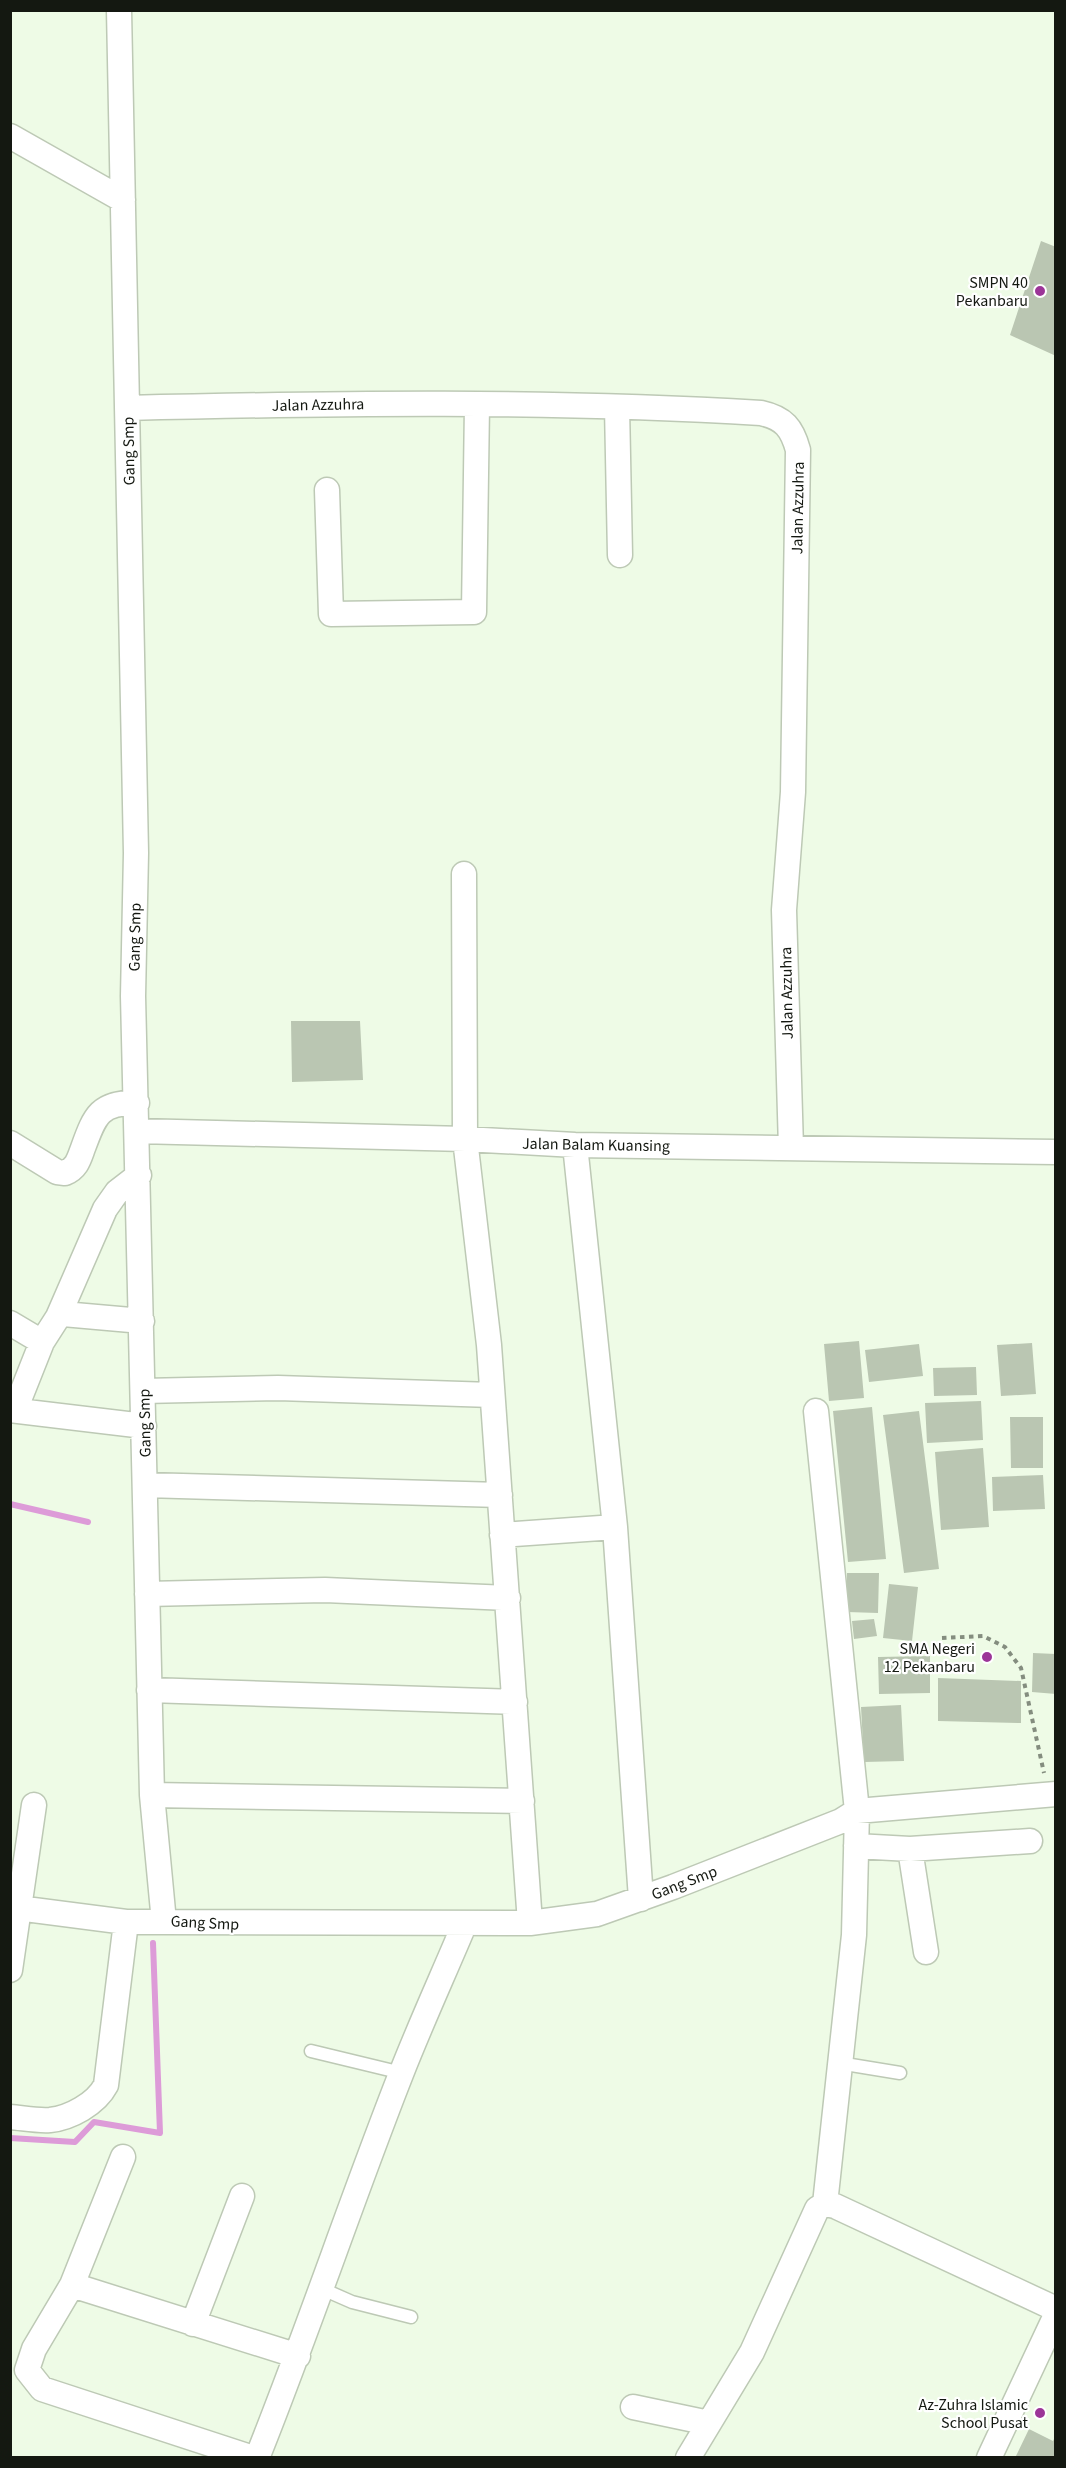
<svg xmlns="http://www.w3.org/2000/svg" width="1066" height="2468" font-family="'Source Sans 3',sans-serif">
  <rect width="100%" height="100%" fill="#eefbe6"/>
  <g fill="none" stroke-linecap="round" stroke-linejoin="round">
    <path stroke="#dd9bd8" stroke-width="6" d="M10,1504L88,1522
      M10,2138L75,2142L94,2122L160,2133L153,1943"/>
  </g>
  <path fill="#bac6b2" d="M1041,241L1056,247V356L1010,335Z
    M291,1021H360L363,1080L292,1082Z
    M859,1341L864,1398L829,1401L824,1344Z
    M1032,1343L1036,1394L1001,1396L997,1345Z
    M919,1344L923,1376L869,1382L865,1350Z
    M976,1367L977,1395L934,1396L933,1368Z
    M981,1401L983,1440L927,1443L925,1403Z
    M872,1407L886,1559L848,1562L833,1411Z
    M919,1411L939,1569L904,1573L883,1415Z
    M1010,1417H1043V1468H1011Z
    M983,1448L989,1527L941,1530L935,1452Z
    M1043,1475L1045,1509L993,1511L992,1477Z
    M847,1573H879L878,1613L847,1612Z
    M889,1584L918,1587L912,1641L883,1638Z
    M874,1619L877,1636L854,1639L852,1621Z
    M1033,1653L1056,1654V1694L1032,1692Z
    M930,1656V1693L879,1694L878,1657Z
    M938,1678L1021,1681V1723L938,1721Z
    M901,1705L904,1761L864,1762L861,1707Z
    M1029,2429L1053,2441L1056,2435V2458H1015Z"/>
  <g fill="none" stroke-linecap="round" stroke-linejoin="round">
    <g stroke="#bdc9b5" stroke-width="15">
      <path id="lane" d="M311,2051L402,2073
        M839,2063L900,2073
        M320,2288L352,2302L411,2317"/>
    </g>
    <g stroke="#bdc9b5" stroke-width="27">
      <path id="street" d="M119,10L136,853L133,996L152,1795L164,1922L530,1923L597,1914L673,1887L841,1821L857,1811L1056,1794
        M10,136L123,200
        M617,407L620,555
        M127,408C338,403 550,400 761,413C784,418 792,428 798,450L793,792L784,910L791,1148
        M327,490L331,614L474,612L477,405
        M464,874L465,1139L489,1345L530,1923
        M137,1131L465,1139L575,1145L1056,1152
        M10,1143L57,1172L65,1173C77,1168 79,1159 83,1148C95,1115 100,1102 137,1103
        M575,1145L615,1527L641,1899
        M58,1317L105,1209L117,1192L139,1175
        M10,1323L42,1342L58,1317L63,1314L142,1321
        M143,1391L278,1388L492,1395
        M10,1410L144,1426
        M15,1410L42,1342
        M816,1411L857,1811L854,1935L825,2204
        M145,1485L500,1495
        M502,1535L615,1527
        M147,1594L325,1590L508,1598
        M149,1690L515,1702
        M152,1795L522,1801
        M856,1846L910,1849L1030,1841
        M910,1849L926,1952
        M10,1907L126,1922H164
        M10,1970L34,1805
        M10,2117C23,2118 37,2121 50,2120C70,2118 96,2104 106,2085L126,1922
        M123,2157L72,2285L34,2349L27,2370L42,2389L253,2458
        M72,2285L298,2356
        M193,2324L242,2196
        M633,2407L709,2423
        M257,2458C308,2331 351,2201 401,2074C421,2023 444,1973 465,1923
        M688,2458L752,2352L817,2209L825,2204L835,2206L1056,2309
        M989,2458L1056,2315"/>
    </g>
    <path stroke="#848d7f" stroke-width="4" stroke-dasharray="4.5 4.5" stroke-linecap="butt" d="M942,1638L983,1636L1005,1647L1021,1668L1044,1773"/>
    <use href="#lane" stroke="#fff" stroke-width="12"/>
    <use href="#street" stroke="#fff" stroke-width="24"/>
  </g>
  <g fill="#9c3598" stroke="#fff" stroke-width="2">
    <circle cx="1040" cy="291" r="6"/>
    <circle cx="987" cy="1657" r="6"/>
    <circle cx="1040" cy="2413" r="6"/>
  </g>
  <g text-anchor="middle" stroke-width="4.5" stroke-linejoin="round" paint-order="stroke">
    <g font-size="16" fill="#141811" stroke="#fff" text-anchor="end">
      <text x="1028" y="288">SMPN 40<tspan x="1028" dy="18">Pekanbaru</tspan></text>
      <text x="975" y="1654">SMA Negeri<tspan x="975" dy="18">12 Pekanbaru</tspan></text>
      <text x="1028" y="2410">Az-Zuhra Islamic<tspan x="1028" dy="18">School Pusat</tspan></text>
    </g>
    <g font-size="16" fill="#141811" stroke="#fff">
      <text transform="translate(318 404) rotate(-1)" y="6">Jalan Azzuhra</text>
      <text transform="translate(128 451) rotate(-91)" y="6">Gang Smp</text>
      <text transform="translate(797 508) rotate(-89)" y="6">Jalan Azzuhra</text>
      <text transform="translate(134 937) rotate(-89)" y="6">Gang Smp</text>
      <text transform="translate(786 993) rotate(-91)" y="6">Jalan Azzuhra</text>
      <text transform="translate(596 1144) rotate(1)" y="6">Jalan Balam Kuansing</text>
      <text transform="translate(144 1423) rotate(-91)" y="6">Gang Smp</text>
      <text transform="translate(684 1882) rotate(-21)" y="6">Gang Smp</text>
      <text transform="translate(205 1922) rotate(3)" y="6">Gang Smp</text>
    </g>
  </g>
  <rect width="1066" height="2468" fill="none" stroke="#141811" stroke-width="24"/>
</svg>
